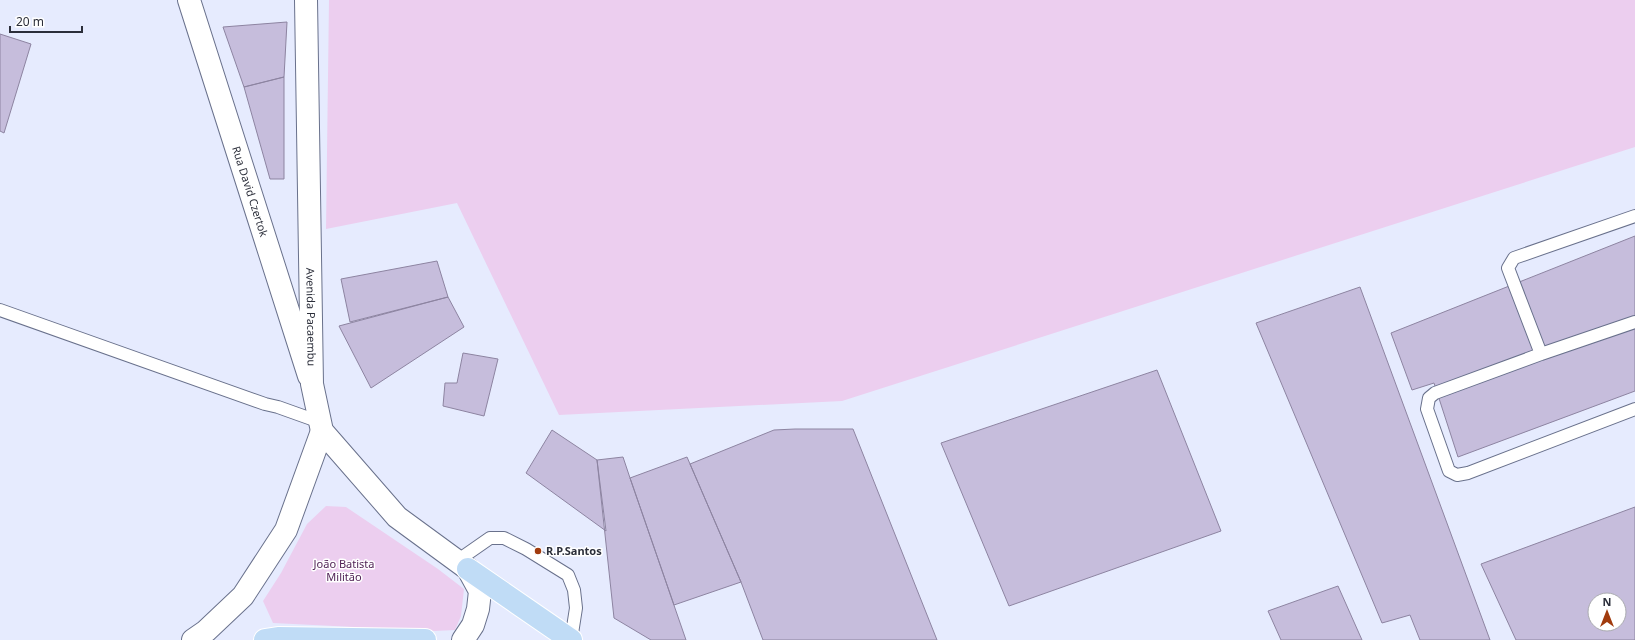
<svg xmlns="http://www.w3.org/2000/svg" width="1635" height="640" font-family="'Noto Sans',sans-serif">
  <rect width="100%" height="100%" fill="#e6ebfe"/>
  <path fill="#ecceef" d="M329,0H1635V147L842,401L559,415L457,203L326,229Z
    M326,506L346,507L438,569L464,589L461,616L455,630L435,631L273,623L263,601L281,573L307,524Z"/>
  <path fill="#c6bddc" stroke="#8d84a1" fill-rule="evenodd" d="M287,22L284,77L244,87L223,27Z
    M0,34L31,44L4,133L0,131Z
    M284,77V179H270L244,87Z
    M1635,236V391L1458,457L1434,383L1412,390L1391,333Z
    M437,261L448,297L350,322L341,279Z
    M1360,287L1490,640H1420L1410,615L1382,623L1256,323Z
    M448,297L464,327L371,388L339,326Z
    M463,353L498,359L484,416L443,406L445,383H457Z
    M1157,370L1221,531L1009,606L941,443Z
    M795,429H853L937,640H763L741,582L690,464L774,430Z
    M552,430L597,460L606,531L526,473Z
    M623,457L630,478L686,640H651L614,618L597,460Z
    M687,457L741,582L674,605L630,478Z
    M1635,507V640H1516L1481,564ZM1595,600H1619V624H1595Z
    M1338,586L1362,640H1281L1268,611Z"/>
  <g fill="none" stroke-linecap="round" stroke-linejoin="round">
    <g stroke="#69718c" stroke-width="14">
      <path id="service" d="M0,310L265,404L278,407L320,422
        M1635,322L1541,354L1435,393L1429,398L1427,409L1449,471L1457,475L1468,473L1635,409
        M1541,354L1508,268L1514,258L1635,216
        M457,561L490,538H504L526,549L568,575L574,590L576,608L571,640"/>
    </g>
    <g stroke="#69718c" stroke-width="24">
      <g id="minor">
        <path id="s1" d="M189,0L309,376"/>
      </g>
    </g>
    <g stroke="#69718c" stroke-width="24">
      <g id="secondary">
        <path id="s2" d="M306,0L312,384L322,431L397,517L468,569L480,591L478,609L473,625L463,640"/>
        <path d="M193,640L206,631L243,596L286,530L322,431"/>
      </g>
    </g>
    <g stroke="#fff" stroke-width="24">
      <path id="primary" d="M468,569L571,640
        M265,640L278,638L425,640"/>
    </g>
    <use href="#service" stroke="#fff" stroke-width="12"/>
    <use href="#minor" stroke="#fff" stroke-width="22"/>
    <use href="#secondary" stroke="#fff" stroke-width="22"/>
    <use href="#primary" stroke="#c0dcf6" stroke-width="22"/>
  </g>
  <circle fill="#a13b0e" stroke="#fff" stroke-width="1.5" cx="538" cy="551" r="4"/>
  <g text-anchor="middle" stroke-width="3" stroke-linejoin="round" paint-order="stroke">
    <g font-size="11" fill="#2b2e3a" stroke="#fff">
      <text dy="4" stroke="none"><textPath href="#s1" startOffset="201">Rua David Czertok</textPath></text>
      <text dy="4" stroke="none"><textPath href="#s2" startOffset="317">Avenida Pacaembu</textPath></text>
    </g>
    <g font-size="11" font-weight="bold" fill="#2b2e3a" stroke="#fff" text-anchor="start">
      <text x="546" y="555">R.P.Santos</text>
    </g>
    <g font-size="11" fill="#522457" stroke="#fff">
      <text x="344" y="568">João Batista<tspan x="344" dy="13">Militão</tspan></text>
    </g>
  </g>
  <g transform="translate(1607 612)"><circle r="19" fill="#ffffff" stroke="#aaabb0"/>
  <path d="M0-3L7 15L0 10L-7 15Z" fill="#a13b0e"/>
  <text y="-6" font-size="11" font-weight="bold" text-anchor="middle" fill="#2b2e3a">N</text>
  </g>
  <path d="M10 26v6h72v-6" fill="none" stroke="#2b2e3a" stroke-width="2"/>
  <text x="16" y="26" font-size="12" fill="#2b2e3a" stroke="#ffffff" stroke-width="3" paint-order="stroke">20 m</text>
</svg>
